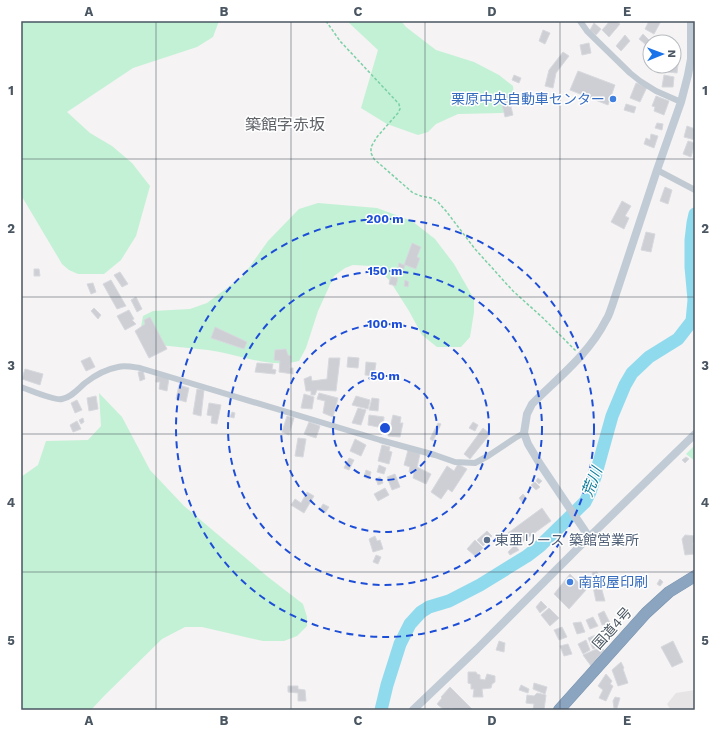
<svg xmlns="http://www.w3.org/2000/svg" width="716" height="731" font-family="'Work Sans','Noto Sans JP',sans-serif">
  <rect width="100%" height="100%" fill="#f5f3f3"/>
  <path fill="#e6e4e5" d="M695,690V710H671L667,704L676,693Z"/>
  <path fill="#c3f1d5" d="M21,21H219L213,37L197,47L133,68L67,112L90,133L112,146L132,163L150,186L136,236L121,260L104,274H78L69,270L62,264L21,195Z
    M347,21H401L406,27L436,50L474,62L499,75L513,86L514,97L511,108L502,113L458,114L436,124L428,132L418,135L387,124L361,108L378,50Z
    M318,203L377,208L412,221L435,239L454,264L474,299V312L470,337L461,347H437L422,335L409,311L390,281L382,273L373,266L353,265L345,268L334,276L318,311L306,348L299,361C269,369 238,354 208,350C192,348 175,347 159,345L141,327L143,316L153,311L190,309L207,303L243,276L268,241L299,209Z
    M99,393L122,417L150,470L184,506L268,577L303,604L307,617V626L297,636L284,641H263L202,627H185L162,639L104,696L91,710H21V477L38,465L46,441L88,440L101,426Z
    M695,445V461L686,454Z"/>
  <g fill="none" stroke-linecap="round" stroke-linejoin="round">
    <path stroke="#90daee" stroke-width="13" d="M381,710L387,685L400,644L410,624L421,612L429,607L449,601L480,585L527,556L540,546L585,502L590,492L595,477L612,416L625,385L632,373L649,357L678,339L692,321L694,300L691,267V240L693,223L695,214"/>
  </g>
  <path fill="#cdcfd5" stroke="#d7d9de" d="M610,21H616L620,24L609,37L602,30Z
    M649,21H661L654,34L645,29Z
    M594,23L601,29L596,35L590,30Z
    M543,30L550,33L545,44L539,41Z
    M643,34L649,40L645,44L639,39Z
    M625,35L630,41L621,51L616,46Z
    M589,43L591,53L582,55L580,45Z
    M563,52L569,56L556,73L553,88L545,86L549,70Z
    M674,63L678,64L677,73L668,72L669,66H674Z
    M578,71L615,85L608,105L570,90Z
    M514,75L521,78L519,83L512,80Z
    M664,75L674,77L673,87H662Z
    M636,83L647,87L640,102L630,98Z
    M508,95L513,115L505,117L500,96Z
    M656,96L669,101L664,115L654,111L655,107L652,106Z
    M626,104L636,107L634,113L624,110Z
    M657,123L663,124L662,130L655,128Z
    M687,126L695,129V140L684,137Z
    M651,134L658,136L654,148L644,144L646,138L650,140Z
    M688,141L695,143L691,157L683,154Z
    M665,187L672,190L668,204L660,201Z
    M622,201L631,206L625,216L629,218L624,229L611,222Z
    M646,232L655,234L651,252L641,250Z
    M412,243L421,247L417,257L420,258L416,269L405,265L404,269L398,267L399,263L404,265Z
    M34,269H39L40,276H34Z
    M120,272L128,284L122,287L114,275Z
    M391,276L398,278L396,286L389,284Z
    M111,280L126,306L117,309L103,284Z
    M405,280L409,282L408,287L404,286Z
    M93,283L96,292L91,294L87,284Z
    M136,297L142,309L137,312L131,300Z
    M94,308L101,315L98,319L91,311Z
    M129,310L134,319L132,320L136,324L125,330L117,316Z
    M150,317L167,349L149,358L135,331L145,324L144,320Z
    M215,327L247,342L244,349L211,338Z
    M286,349L288,355L291,356L290,368H293V374L279,372L280,361L274,360L275,350Z
    M90,357L95,367L86,371L81,361Z
    M348,357L359,358L358,368L347,367Z
    M329,358H340L336,391L317,390L315,395H311V391H306L304,379L311,376L312,381L327,379Z
    M366,362L376,363L374,376L365,375Z
    M257,363L273,364L272,369L276,370L275,374L255,372Z
    M25,369L43,374L40,385L22,379Z
    M143,371L145,379L140,381L138,372Z
    M157,376L169,378L167,391L159,389L160,382H156Z
    M179,385L189,388L186,402L176,399Z
    M197,389L204,390L201,416L193,414Z
    M319,393L338,398L333,417L323,413L325,401L317,399Z
    M304,394L314,397L312,409L301,408Z
    M96,396L98,409L89,411L87,398Z
    M356,396L370,400L368,409L352,405Z
    M372,398L379,399L378,411L369,410Z
    M77,400L82,410L75,413L71,403Z
    M209,403L221,405L217,424L211,423L212,416L207,415Z
    M358,408L366,410L361,425L352,423Z
    M232,412L235,413L234,418L230,417Z
    M369,415L384,417L383,428L368,425Z
    M393,415L401,417L400,423H403L400,437L388,436Z
    M287,416L294,418L289,435L282,432Z
    M83,418L84,422L81,424L79,420Z
    M77,421L81,429L73,432L70,425Z
    M309,422L320,426L316,438L304,434Z
    M473,422L478,425L475,431L469,428Z
    M438,423L441,424L433,441L430,439Z
    M483,428L490,434L470,459L464,454Z
    M298,438L306,439L303,457L295,456Z
    M355,439L366,445L361,456L350,451Z
    M382,445L390,447L389,451L392,452L389,464L378,461Z
    M408,450L420,454L417,467L431,474L426,484L413,478L414,473L409,472L410,467L404,465Z
    M686,457L689,459L685,463L682,460Z
    M349,458L354,460L349,470L344,468Z
    M458,464L467,469L452,492L448,489L441,499L431,492L447,466L454,471Z
    M379,465L386,468L384,474L377,472Z
    M366,470L371,472L369,479L364,477Z
    M395,474L400,487L392,490L387,477Z
    M380,477L383,483L378,485L376,479Z
    M538,478L542,481L539,484L536,481Z
    M535,482L540,487L536,490L531,485Z
    M385,488L389,495L378,501L374,494Z
    M307,492L314,496L304,513L291,505L295,499L301,503Z
    M523,494L527,499L523,503L519,498Z
    M323,504L329,507L325,513L320,509Z
    M542,508L551,521L518,545L508,533Z
    M487,531L492,536L483,546L477,540Z
    M685,535L695,536V542L693,543L694,554L685,555L682,539Z
    M375,536L377,541L380,540L383,549L373,552L369,539Z
    M475,540L483,548L475,556L467,549Z
    M515,545L519,550L510,555L508,552Z
    M376,555L381,557L378,564L373,562Z
    M597,572L605,601H596L593,587V581H595L592,573Z
    M570,574L586,590L569,609L554,594Z
    M660,579L663,582L660,586L657,584Z
    M541,601L547,607L540,613L536,607Z
    M549,608L559,618L550,626L541,615Z
    M604,611L610,623L602,625L598,614Z
    M593,617L598,626L590,629L586,620Z
    M581,622L585,632L577,634L573,623Z
    M562,627L567,637L559,640L554,630Z
    M596,635L601,645L593,649L588,638Z
    M586,640L590,650L583,654L578,644Z
    M499,641L505,643L504,652L496,650Z
    M673,641L683,662L672,667L661,647Z
    M568,644L572,654L564,656L560,646Z
    M601,647L604,650L591,666L583,655Z
    M621,662L624,668L623,669L628,683L618,686L612,670Z
    M468,672H476L477,674L480,675V679L485,680L487,674L495,676V682L492,684L491,688L482,689L483,697H473L474,689H471V684L468,683Z
    M606,674L612,681L610,684L613,686L606,701L599,698L603,690L598,686Z
    M534,683L547,687L545,694L533,689Z
    M521,685L529,689L528,693L519,690Z
    M288,686H298V689L305,690L306,701H298V693L288,692Z
    M450,687L473,710H454L451,708L449,710H444L437,704L442,698L441,697Z
    M537,693L546,695L544,710H533L534,704L526,703L527,695L534,696Z
    M615,697L620,698L617,708H614L613,701Z"/>
  <g fill="none" stroke-linecap="round" stroke-linejoin="round">
    <g stroke="#7690ad" stroke-width="12">
      <path id="highway" d="M559,710L646,613L669,592L695,576"/>
    </g>
    <path stroke="#7ad0a6" stroke-width="1.5" stroke-dasharray="3 2" stroke-linecap="butt" d="M326,21L340,41L399,104L400,109L398,113L377,137L371,147V153L374,159L413,193L421,196L431,198L438,202L446,211L475,249L513,291L543,318L576,351"/>
    <path stroke="#c1cad2" stroke-width="6" d="M580,21L587,31L630,73L640,81L656,91L681,102
      M657,170L695,190
      M21,387C30,390 54,401 62,399C72,397 78,389 85,383C94,376 107,369 118,367C125,365 133,367 140,368L380,440L435,455L455,462L475,463L488,456L515,438L524,433"/>
    <path stroke="#c1cbd6" stroke-width="8" d="M589,537L540,464L528,444L524,433L527,414L532,404C558,378 589,354 606,320C609,316 610,311 612,306L657,170L681,102L688,75L691,59V21
      M413,710L477,649L578,548L695,434"/>
    <use href="#highway" stroke="#8ba5c1" stroke-width="11"/>
  </g>
  <path fill="none" stroke="#4a5661" stroke-width="1" stroke-opacity="0.55" d="M156,21V710M291,21V710M425,21V710M560,21V710M21,159H695M21,297H695M21,434H695M21,572H695"/>
  <g fill="none" stroke="#1d4ed8" stroke-width="2" stroke-dasharray="7 5">
    <circle cx="385" cy="428" r="52"/>
    <circle cx="385" cy="428" r="104"/>
    <circle cx="385" cy="428" r="157"/>
    <circle cx="385" cy="428" r="209"/>
  </g>
  <g fill="#3f7fe0" stroke="#fff" stroke-width="1.5">
    <circle cx="613" cy="99" r="4"/>
    <circle cx="570" cy="582" r="4"/>
  </g>
  <circle fill="#5c6f8a" stroke="#fff" stroke-width="1.5" cx="487" cy="540" r="4"/>
  <g text-anchor="middle" stroke-width="3" stroke-linejoin="round" paint-order="stroke">
    <g font-size="14" fill="#366cbe" stroke="#fff" text-anchor="end">
      <text x="605" y="104">栗原中央自動車センター</text>
      <text x="578" y="587" text-anchor="start">南部屋印刷</text>
    </g>
    <g font-size="14" fill="#4e5e75" stroke="#fff" text-anchor="start">
      <text x="495" y="545">東亜リース 築館営業所</text>
    </g>
    <g font-size="14" fill="#4a5661" stroke="#fff">
      <text transform="translate(612 628) rotate(-48)" y="5">国道4号</text>
    </g>
    <g font-size="15" font-style="italic" fill="#0c7c9b" stroke="#fff">
      <text transform="translate(592 482) rotate(-69)" y="5">荒川</text>
    </g>
    <g font-size="16" fill="#5f6368" stroke="#fff">
      <text x="285" y="130">築館字赤坂</text>
    </g>
  </g>
  <circle cx="385" cy="428" r="6" fill="#1d4ed8" stroke="#fff" stroke-width="2"/>
  <g font-size="12" text-anchor="middle" font-weight="bold" fill="#1d4ed8" stroke="#fff" stroke-width="3" stroke-linejoin="round" paint-order="stroke">
    <text x="385" y="223">200 m</text>
    <text x="385" y="275">150 m</text>
    <text x="385" y="328">100 m</text>
    <text x="385" y="380">50 m</text>
  </g>
  <rect width="716" height="731" fill="none" stroke="#ffffff" stroke-width="44"/>
  <g transform="translate(662 54) rotate(89)"><circle r="19" fill="#ffffff" stroke="#b7bbc0"/>
  <path d="M0-3L7 15L0 10L-7 15Z" fill="#1a73e8"/>
  <text y="-6" font-size="11" font-weight="bold" text-anchor="middle" fill="#4a5661">N</text>
  </g>
  <rect x="22" y="22" width="672" height="687" fill="none" stroke="#4a5661" stroke-width="1.5"/>
  <g font-size="13" text-anchor="middle" font-weight="bold" fill="#4a5661">
    <text x="89" y="16">A</text>
    <text x="224" y="16">B</text>
    <text x="358" y="16">C</text>
    <text x="492" y="16">D</text>
    <text x="627" y="16">E</text>
    <text x="11" y="95">1</text>
    <text x="705" y="95">1</text>
    <text x="11" y="233">2</text>
    <text x="705" y="233">2</text>
    <text x="11" y="370">3</text>
    <text x="705" y="370">3</text>
    <text x="11" y="507">4</text>
    <text x="705" y="507">4</text>
    <text x="11" y="645">5</text>
    <text x="705" y="645">5</text>
    <text x="89" y="725">A</text>
    <text x="224" y="725">B</text>
    <text x="358" y="725">C</text>
    <text x="492" y="725">D</text>
    <text x="627" y="725">E</text>
  </g>
</svg>
